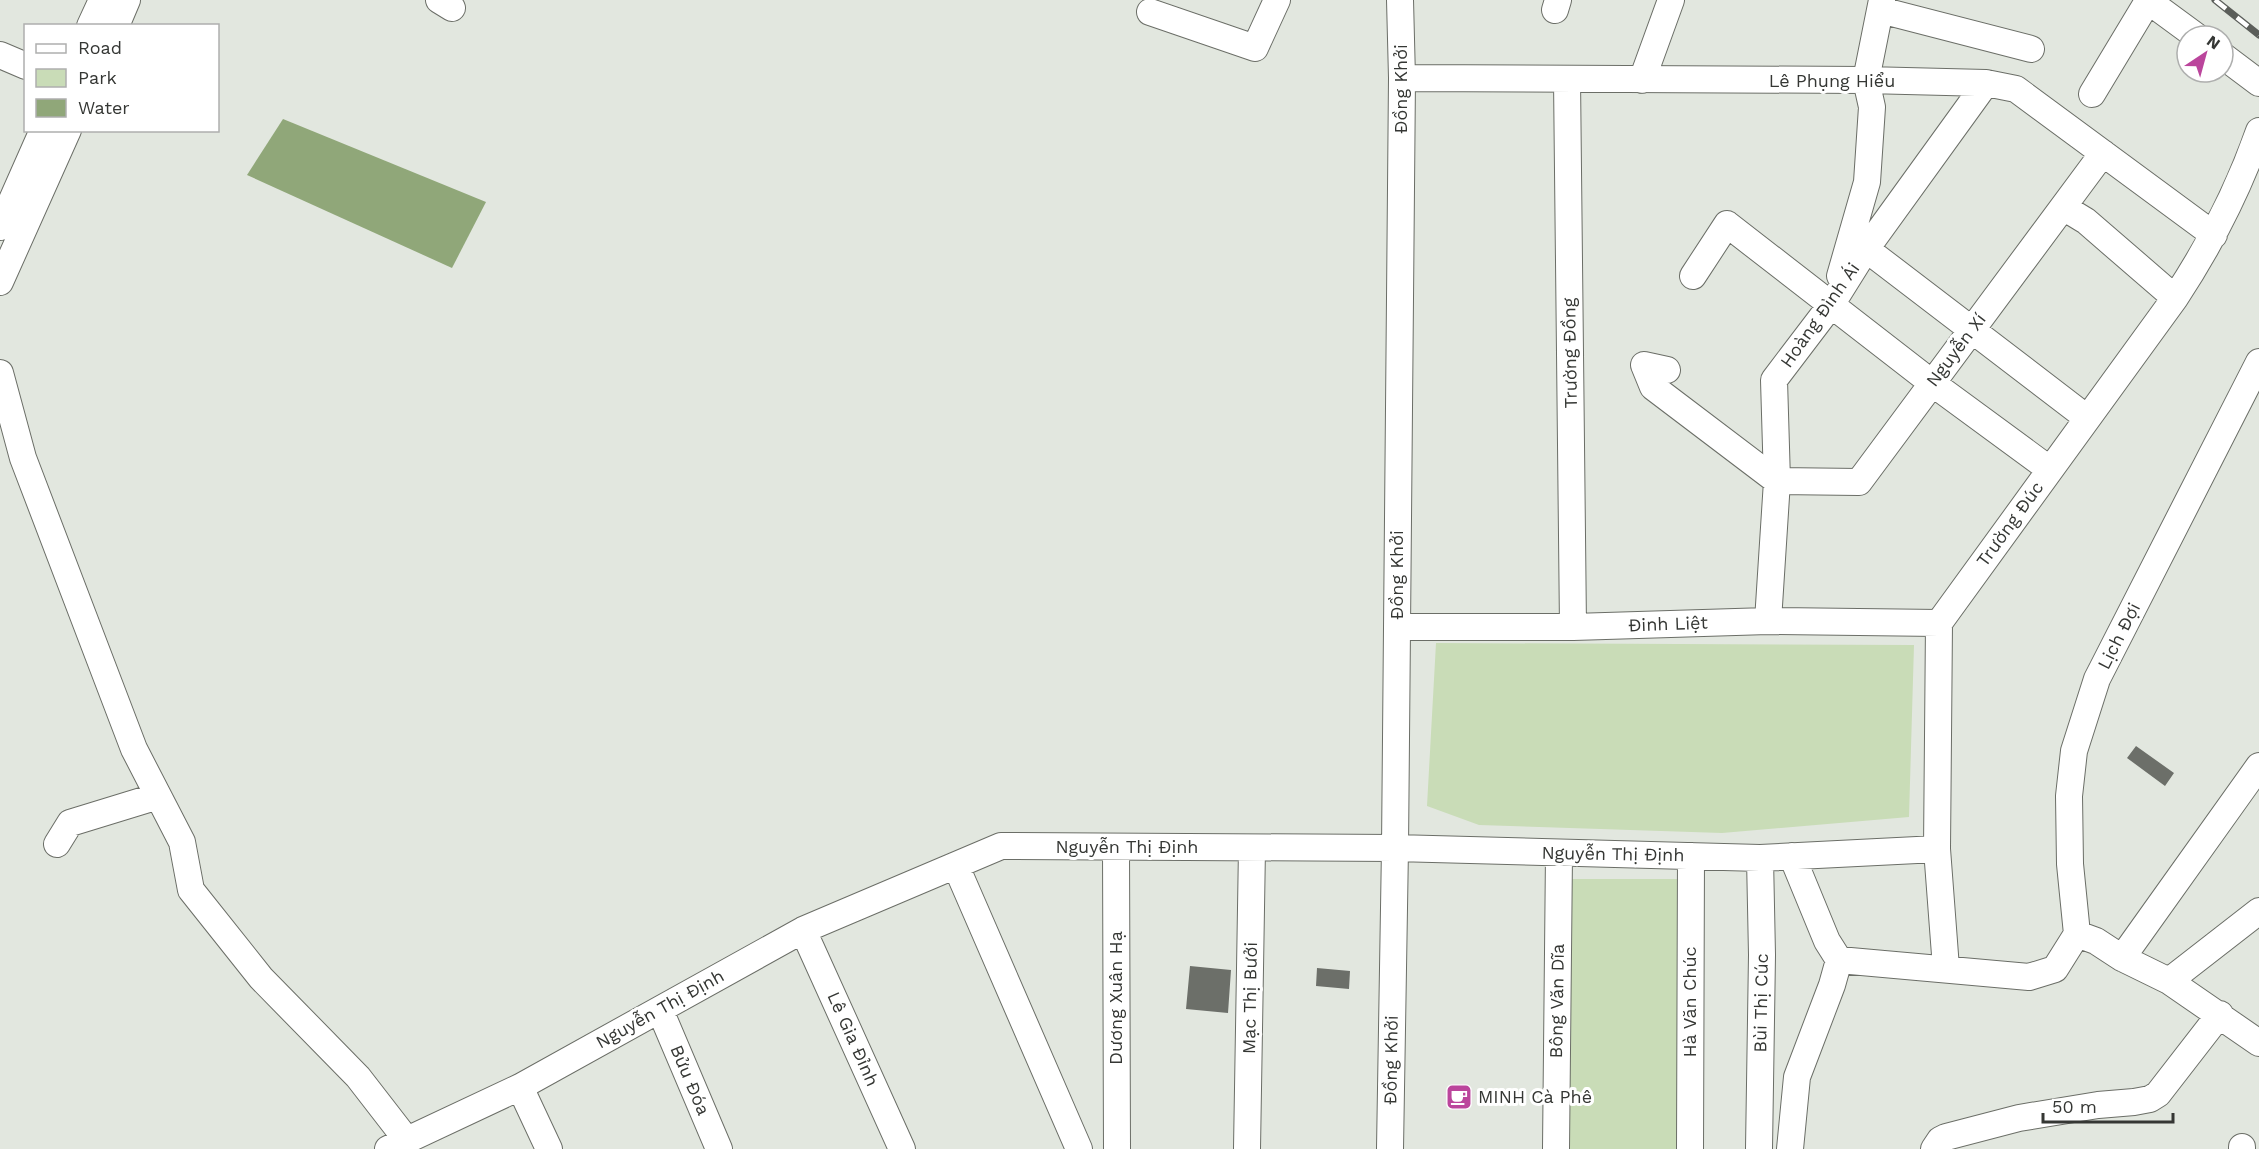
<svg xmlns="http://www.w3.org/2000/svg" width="2259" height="1149" font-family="'Work Sans',sans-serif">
  <rect width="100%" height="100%" fill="#e2e7df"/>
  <path fill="#c9dcb7" d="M1436,643L1914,645L1909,817L1722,833L1479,825L1427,806Z
    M1570,879H1681L1682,1149H1570Z"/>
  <path fill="#90a779" d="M283,119L486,202L452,268L247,175Z"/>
  <path fill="#6c6f69" d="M2136,746L2174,773L2165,786L2127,758Z
    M1190,966L1231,970L1228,1013L1186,1009Z
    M1317,968L1350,971L1349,989L1316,986Z"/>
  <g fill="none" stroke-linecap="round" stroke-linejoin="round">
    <g stroke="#6b6e67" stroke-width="28">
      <path id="minor" d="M439,0L452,8
        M2147,0L2196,36
        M1555,10L1558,0
        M1880,10L2031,49
        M1150,12L1255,48L1277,0
        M90,26L102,0
        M116,26L127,0
        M0,55L26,66
        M2223,56L2259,83
        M1402,78L1866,80L1986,83L2016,89L2214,235
        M1567,79L1573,627
        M1642,80L1671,0
        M2092,94L2148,1
        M2063,207L2086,221L2175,298
        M0,227L43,130
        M1866,249L2087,418
        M1693,276L1727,224L1932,383L2049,469
        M1840,276L1867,182L1872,107L1866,80L1882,0
        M0,282L68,130
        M1667,370L1644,365L1653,387L1777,481L1859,482L2103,153
        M0,373L23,458L134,749L182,842L191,890L261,978L358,1077L406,1139
        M1768,621L1777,481L1774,380L1831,305L1866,249L1986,83
        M1397,627H1573L1768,621L1939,623
        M57,844L70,823L158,796
        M1116,848L1117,1149
        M1792,856L1827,941L1839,960L2029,977L2055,969L2077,934L2096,941L2122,958L2169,981L2259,1043
        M956,866L1079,1149
        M803,930L902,1149
        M2077,934L2070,864L2069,796L2074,751L2097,679L2259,362
        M2122,958L2259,766
        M1946,968L1937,849L1939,623L2175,298C2210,245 2238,191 2259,131
        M2169,981L2259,911
        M660,1010L719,1149
        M520,1087L549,1149
        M2242,1147V1149
        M388,1149L520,1087L803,930L1001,846L1395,848L1760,858L1937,849
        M1247,1149L1252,848
        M1390,1149L1395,848L1402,78L1400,0
        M1556,1149L1559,854
        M1690,1149L1691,856
        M1759,1149L1762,955L1760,858
        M1790,1149L1797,1077L1832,985L1839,960
        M1934,1149L1940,1140L1946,1137L2019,1118L2098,1105L2134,1102L2150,1099L2158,1094L2220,1014"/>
    </g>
    <use href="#minor" stroke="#fff" stroke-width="26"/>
    <g stroke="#5b5e5a" stroke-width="7">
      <path id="rail" d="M2215,0L2259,35"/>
    </g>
    <use href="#rail" stroke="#fff" stroke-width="4.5" stroke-dasharray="14" stroke-linecap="butt"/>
  </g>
  <defs>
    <g id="cafe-square" transform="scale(1.35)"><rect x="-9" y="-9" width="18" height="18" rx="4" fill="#bb459c" stroke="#fff"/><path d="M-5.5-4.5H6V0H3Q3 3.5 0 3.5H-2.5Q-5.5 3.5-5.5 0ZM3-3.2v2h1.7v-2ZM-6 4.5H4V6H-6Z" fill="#fff"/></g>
  </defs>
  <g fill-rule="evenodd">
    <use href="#cafe-square" x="1459" y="1097"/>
  </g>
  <g text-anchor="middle" stroke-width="6" stroke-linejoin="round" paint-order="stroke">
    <g font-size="18" fill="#353734" stroke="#fff">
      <text x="1832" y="87">Lê Phụng Hiểu</text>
      <text transform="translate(1401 89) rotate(-90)" y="6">Đồng Khởi</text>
      <text transform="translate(1820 315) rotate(-55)" y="6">Hoàng Đình Ái</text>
      <text transform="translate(1956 350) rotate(-53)" y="6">Nguyễn Xí</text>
      <text transform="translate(1570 353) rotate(-91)" y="6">Trường Đồng</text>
      <text transform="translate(2010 524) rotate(-54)" y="6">Trường Đúc</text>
      <text transform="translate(1397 575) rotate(-90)" y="6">Đồng Khởi</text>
      <text transform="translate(1668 624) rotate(-2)" y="6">Đinh Liệt</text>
      <text transform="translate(2119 636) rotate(-63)" y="6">Lịch Đợi</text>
      <text x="1127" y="853">Nguyễn Thị Định</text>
      <text transform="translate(1613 854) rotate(1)" y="6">Nguyễn Thị Định</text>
      <text transform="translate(1116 998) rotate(-90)" y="6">Dương Xuân Hạ</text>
      <text transform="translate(1250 998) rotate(-89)" y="6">Mạc Thị Bưởi</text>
      <text transform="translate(1557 1001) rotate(-89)" y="6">Bông Văn Dĩa</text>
      <text transform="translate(1690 1002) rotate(-90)" y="6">Hà Văn Chúc</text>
      <text transform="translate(1761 1003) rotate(-89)" y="6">Bùi Thị Cúc</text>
      <text transform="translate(660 1009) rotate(-29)" y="6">Nguyễn Thị Định</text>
      <text transform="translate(853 1039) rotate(66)" y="6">Lê Gia Đỉnh</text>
      <text transform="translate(1391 1060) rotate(-89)" y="6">Đồng Khởi</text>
      <text transform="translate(690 1080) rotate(67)" y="6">Bửu Đóa</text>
    </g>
    <g font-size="18" fill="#353734" stroke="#fff" text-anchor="start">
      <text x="1478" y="1103">MINH Cà Phê</text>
    </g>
  </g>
  <rect x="24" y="24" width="195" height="108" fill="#ffffff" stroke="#aeafae" stroke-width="1.5"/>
  <rect x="36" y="44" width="30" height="9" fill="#ffffff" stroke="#aeafae" stroke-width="1.5"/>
  <text x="78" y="54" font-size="18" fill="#353734">Road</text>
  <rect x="36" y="69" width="30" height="18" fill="#c9dcb7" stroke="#aeafae" stroke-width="1.5"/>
  <text x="78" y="84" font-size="18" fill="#353734">Park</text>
  <rect x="36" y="99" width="30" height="18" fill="#90a779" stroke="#aeafae" stroke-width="1.5"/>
  <text x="78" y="114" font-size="18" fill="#353734">Water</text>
  <g transform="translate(2205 54) rotate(36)"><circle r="28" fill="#ffffff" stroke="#aeafae" stroke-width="1.5"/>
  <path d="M0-4.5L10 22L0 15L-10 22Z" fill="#bb459c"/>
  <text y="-9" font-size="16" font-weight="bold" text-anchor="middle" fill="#353734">N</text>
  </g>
  <path d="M2043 1113v9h130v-9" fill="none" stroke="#353734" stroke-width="3"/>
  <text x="2052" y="1113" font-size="18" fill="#353734" stroke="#ffffff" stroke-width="4.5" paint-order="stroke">50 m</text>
</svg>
